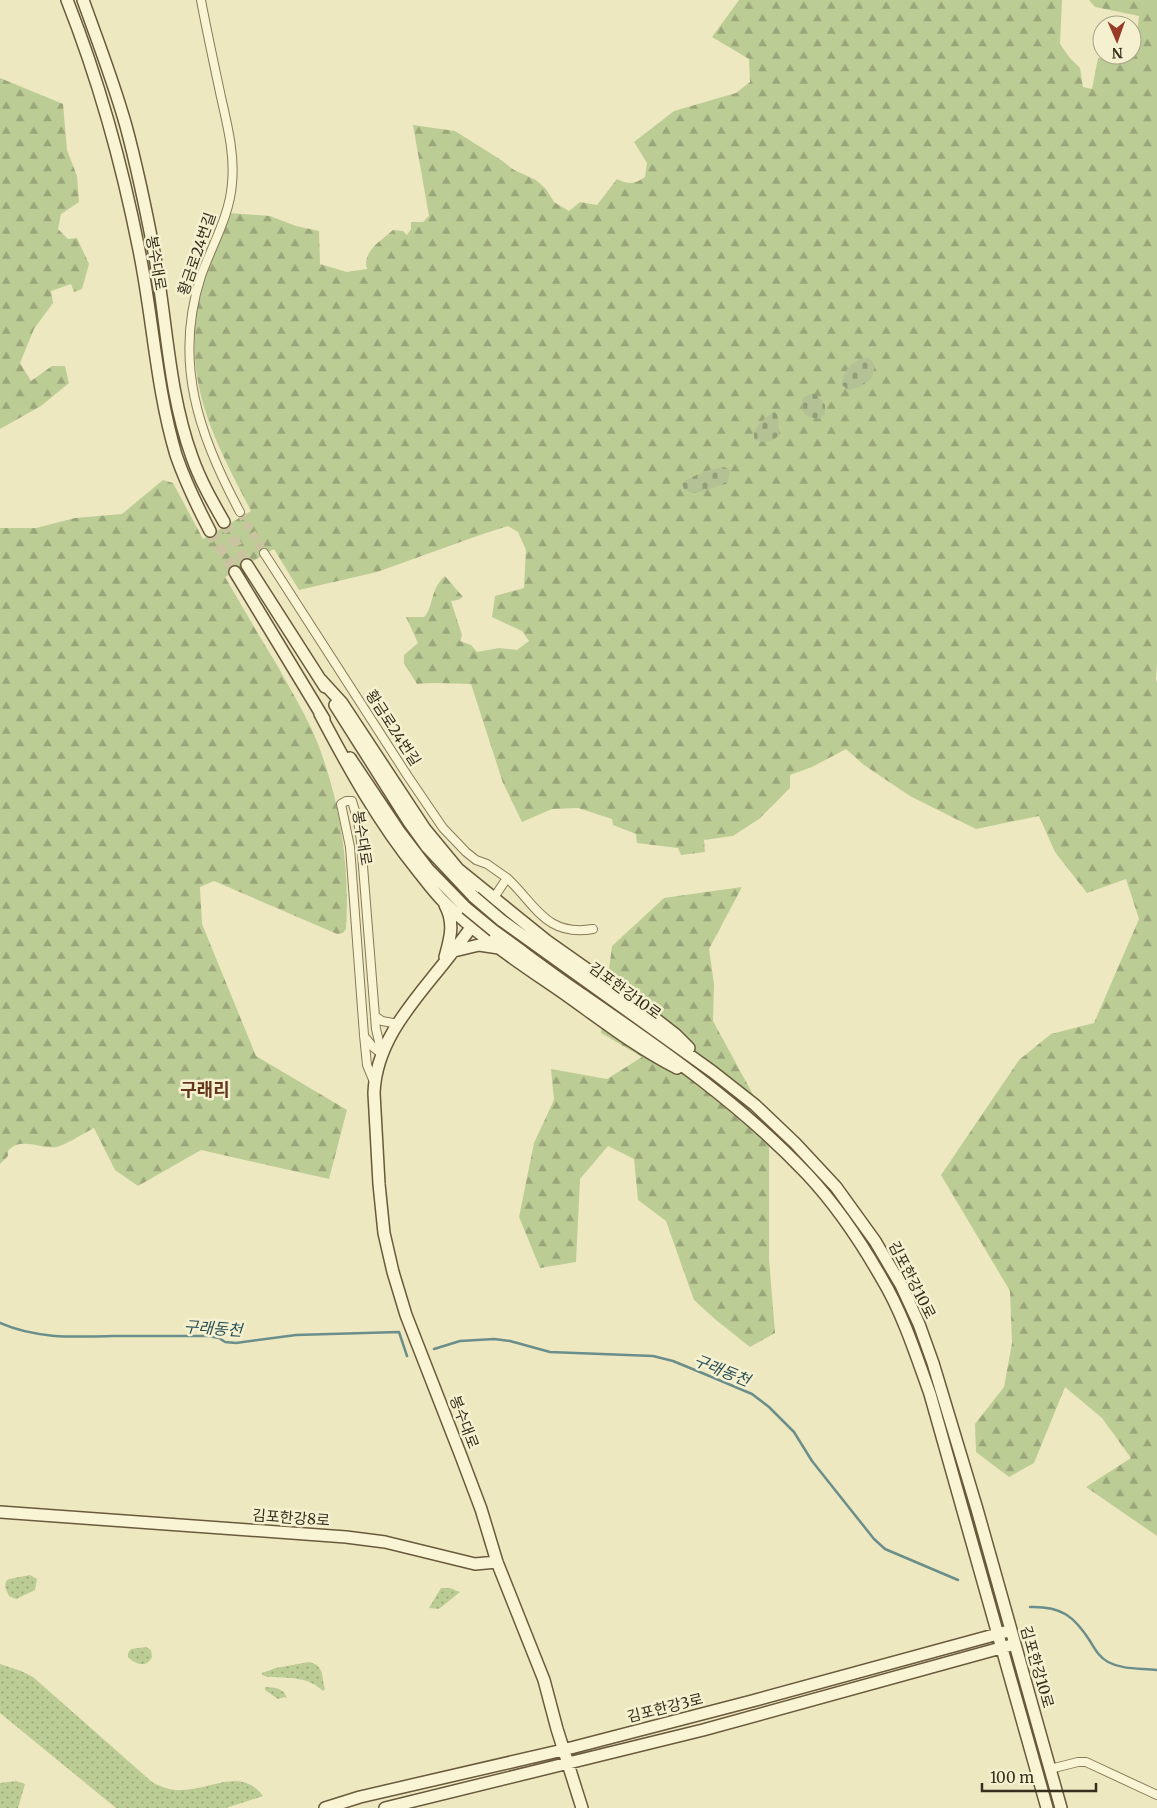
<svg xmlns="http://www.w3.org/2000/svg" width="1157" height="1808" font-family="Merriweather,'Noto Sans KR',serif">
  <defs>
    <pattern id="grass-dots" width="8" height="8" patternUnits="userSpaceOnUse" patternTransform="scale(1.25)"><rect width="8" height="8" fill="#bccc95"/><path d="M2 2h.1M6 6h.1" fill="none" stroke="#9aa679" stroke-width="1.8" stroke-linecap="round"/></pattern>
    <pattern id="forest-firs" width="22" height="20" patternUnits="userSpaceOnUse" patternTransform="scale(1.25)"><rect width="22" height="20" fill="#bccc95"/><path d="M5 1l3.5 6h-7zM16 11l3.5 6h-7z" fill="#9aa679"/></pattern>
    <pattern id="cemetery-stones" width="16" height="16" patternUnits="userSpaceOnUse" patternTransform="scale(1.25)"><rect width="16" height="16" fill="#b3c194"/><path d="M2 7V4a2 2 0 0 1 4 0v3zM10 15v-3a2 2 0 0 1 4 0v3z" fill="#929d78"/></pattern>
  </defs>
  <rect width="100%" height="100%" fill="#eee8c0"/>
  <path fill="url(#grass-dots)" d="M30,1575L37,1579L35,1590L16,1599L9,1596L5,1587L6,1581L9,1579Z
    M441,1588H450L460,1592L439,1609L429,1608Z
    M146,1647L151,1650L152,1657C147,1668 136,1665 128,1657V1653L131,1649Z
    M309,1662C325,1666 321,1676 325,1689L323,1691C308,1676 288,1678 268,1677L262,1675V1673L276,1668Z
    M0,1664L21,1671L33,1677L152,1782C161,1787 171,1791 182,1790C210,1790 242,1767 263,1796L226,1808H116L0,1713Z
    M265,1687C275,1688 284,1687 287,1699L285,1697L278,1699L265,1690Z
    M16,1781L25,1784L18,1808H0V1783Z"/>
  <path fill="url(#forest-firs)" d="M739,0H1062L1060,44L1070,58L1080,68L1083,87L1092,89L1098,58L1135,54L1139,16L1095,7L1089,0H1157V664L1156,679L1157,683V1536L1086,1487L1131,1458L1102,1418L1065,1387L1034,1463L1009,1477L976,1452L975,1424L1004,1387L1012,1343L1010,1291L941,1175L1019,1060L1051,1034L1094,1023L1139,919L1126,879L1087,893L1055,852L1039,816L976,829L910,796L864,765L846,749L812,767L790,775V788L759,819L733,836L704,840L705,852L681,855L678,848L637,843L636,834L613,825L612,819L578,808L552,809L522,822L503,783L471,684C453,684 435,682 417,684L404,663V655L418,643L406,617H424C433,610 430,588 445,576L463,597L458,600L451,601L462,635L460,641L471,645L477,652L499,648L517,650L529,641L522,631L492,617L495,596L524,588L526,550L518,532L508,526L480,535L377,572L299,590L274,549L225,577C242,606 259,636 277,665C290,689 305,713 316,739C340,799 350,865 346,929L343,933L337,934L214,881L200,887L202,924L256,1056L347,1110L329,1179L201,1150L138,1186L115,1170L94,1128C86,1132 64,1146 56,1147C40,1149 20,1136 8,1151V1156L0,1164V528H36L75,518L122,514L163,480L173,483L203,539L251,511C216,442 185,389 197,308C202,276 217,244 228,213L270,216L296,226L319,231L320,264L347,272L367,269C362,251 381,241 393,230L403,231L407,235L411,229V222H423L429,216L413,125L455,131L501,160L514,170L536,180L546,189L554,202L569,211L580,202L597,205L617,179C629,185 635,184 645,177L647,163L634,142L674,111L736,93L750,82L749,59L712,37Z
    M0,78L63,104L67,150L77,176L79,202L61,214L58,229L68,239L77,238L89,264L82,289L74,292L71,284L51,291L53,303L34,329L20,363L31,381L52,366H65L69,383L41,406L0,429Z
    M742,887L709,949L714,984L713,1021L769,1124V1259L775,1333L750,1347L716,1320L694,1300L666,1221L638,1200L634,1159L608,1146L580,1179L576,1262L540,1268L519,1217L534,1143L554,1100L551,1069L607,1079L642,1057L601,1033L612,946L664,898Z"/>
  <path fill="url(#cemetery-stones)" d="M868,358L871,360L875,366L871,379L858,388L848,390L842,385C843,370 853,359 868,358Z
    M810,394H817L825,405V414L819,419C805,417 799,413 803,398Z
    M774,411L778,416L779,435C771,443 765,443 755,440C750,428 765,419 774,411Z
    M724,467L730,470L728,483L697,493H692L684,489L682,483C694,475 709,469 724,467Z"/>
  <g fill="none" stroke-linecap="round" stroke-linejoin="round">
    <path stroke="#6a8e8b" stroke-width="2.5" d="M0,1323C36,1339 74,1337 113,1336C145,1336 177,1336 208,1336L219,1338L225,1342L236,1343L296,1335L399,1332L407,1356
      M434,1349L460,1341L494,1339L510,1341L550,1352L653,1356L673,1361L707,1375L752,1394L769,1407L794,1432L812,1461L874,1539L885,1549L958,1580
      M1030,1607C1061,1606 1074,1616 1090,1641C1095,1649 1099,1657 1108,1662C1123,1670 1140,1668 1157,1670"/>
    <path stroke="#c9c39f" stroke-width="8" stroke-dasharray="8 4" stroke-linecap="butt" d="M240,512L264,553"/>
    <path stroke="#c9c39f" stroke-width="11" stroke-dasharray="11 5.5" stroke-linecap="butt" d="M224,522L247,565
      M210,531L235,572"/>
    <g stroke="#877a58" stroke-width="10">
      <path id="street" d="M201,0C207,32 214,64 221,97C227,124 235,154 232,183C230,215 212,245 201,276C173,362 199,436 240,512
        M264,553L407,775L443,828L466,852L476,860L487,864L507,878L493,899
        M507,878C536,905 546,937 593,929
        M375,1016L382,1021L398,1024
        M364,1036L373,1047L382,1054
        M374,1082L367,1065L364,1035L350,847L341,804L346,801H352L358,821L361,841L376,1029L382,1054
        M1050,1769L1078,1762H1086L1157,1795"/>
    </g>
    <g stroke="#695a3c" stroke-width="14">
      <path id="secondary" d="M67,0C99,81 122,164 139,250C153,318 156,388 176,455C185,481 197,506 210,531
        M83,0C98,42 114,83 126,126C137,167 146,210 154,252C167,320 168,391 192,457C200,480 212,501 224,522
        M247,565L325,687
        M235,572L324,719
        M321,680L342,703L425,829L458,869L547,941L635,1003L675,1034L689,1048
        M335,705L409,822L427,847L474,897
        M320,714C349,769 379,823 418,871C426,881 434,892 443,901C480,938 526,967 569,997C604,1022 639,1049 677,1068
        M350,758L399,831L428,869L466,908
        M493,899C476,920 461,942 444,963C413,1002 376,1041 374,1093L379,1184L384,1233L393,1272L406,1315L461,1456L481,1509L497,1562L544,1680L557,1729L582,1808
        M445,905C455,923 450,939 445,957
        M501,920L713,1072L755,1105L795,1143L836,1187L875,1241L901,1285L919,1324L933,1363L977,1509L1061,1808
        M494,931C522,951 549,972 577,991C658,1047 739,1102 807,1174C836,1205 861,1242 882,1279C903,1314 916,1355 930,1394L1047,1808
        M454,951L479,945L499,948
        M0,1512L346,1537L385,1542L475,1564L497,1562
        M325,1808L360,1797L563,1750L752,1701L1005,1632
        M385,1808L703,1730L1008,1646"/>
    </g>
    <use href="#street" stroke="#f9f4d4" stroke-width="8"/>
    <use href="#secondary" stroke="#f9f4d4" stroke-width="11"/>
    <g stroke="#695a3c" stroke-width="14" stroke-linecap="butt">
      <path id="secondary-bridge" d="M474,897L501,920
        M466,908L494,931"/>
    </g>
    <use href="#secondary-bridge" stroke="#f9f4d4" stroke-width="11"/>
  </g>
  <g text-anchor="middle" stroke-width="5" stroke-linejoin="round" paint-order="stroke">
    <g font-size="15" fill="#372e1d" stroke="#f5f1d0">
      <text transform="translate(197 254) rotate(-71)" y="5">황금로24번길</text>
      <text transform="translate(156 263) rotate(80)" y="5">봉수대로</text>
      <text transform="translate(393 728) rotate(57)" y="5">황금로24번길</text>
      <text transform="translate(362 838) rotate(81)" y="5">봉수대로</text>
      <text transform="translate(625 991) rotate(36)" y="5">김포한강10로</text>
      <text transform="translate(912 1280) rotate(63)" y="5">김포한강10로</text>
      <text transform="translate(464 1422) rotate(69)" y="5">봉수대로</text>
      <text transform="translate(291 1518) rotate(4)" y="5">김포한강8로</text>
      <text transform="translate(1037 1667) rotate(74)" y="5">김포한강10로</text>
      <text transform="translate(665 1708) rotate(-14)" y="5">김포한강3로</text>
    </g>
    <g font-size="16" font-style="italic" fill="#2c5257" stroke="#f5f1d0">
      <text transform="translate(213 1328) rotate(4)" y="6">구래동천</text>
      <text transform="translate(722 1370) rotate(22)" y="6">구래동천</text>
    </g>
    <g font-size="18" font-weight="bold" fill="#64371c" stroke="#f5f1d0">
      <text x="205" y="1096">구래리</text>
    </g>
  </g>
  <g transform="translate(1117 40) rotate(178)"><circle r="24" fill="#f5f1d0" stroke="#a9a388"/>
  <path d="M0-4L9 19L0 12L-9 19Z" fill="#973b28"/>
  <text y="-8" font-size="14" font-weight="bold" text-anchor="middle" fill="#372e1d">N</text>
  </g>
  <path d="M982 1783v8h114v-8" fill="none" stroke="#372e1d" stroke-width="2.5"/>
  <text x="990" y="1783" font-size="15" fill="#372e1d" stroke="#f5f1d0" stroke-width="4" paint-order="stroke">100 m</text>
</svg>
